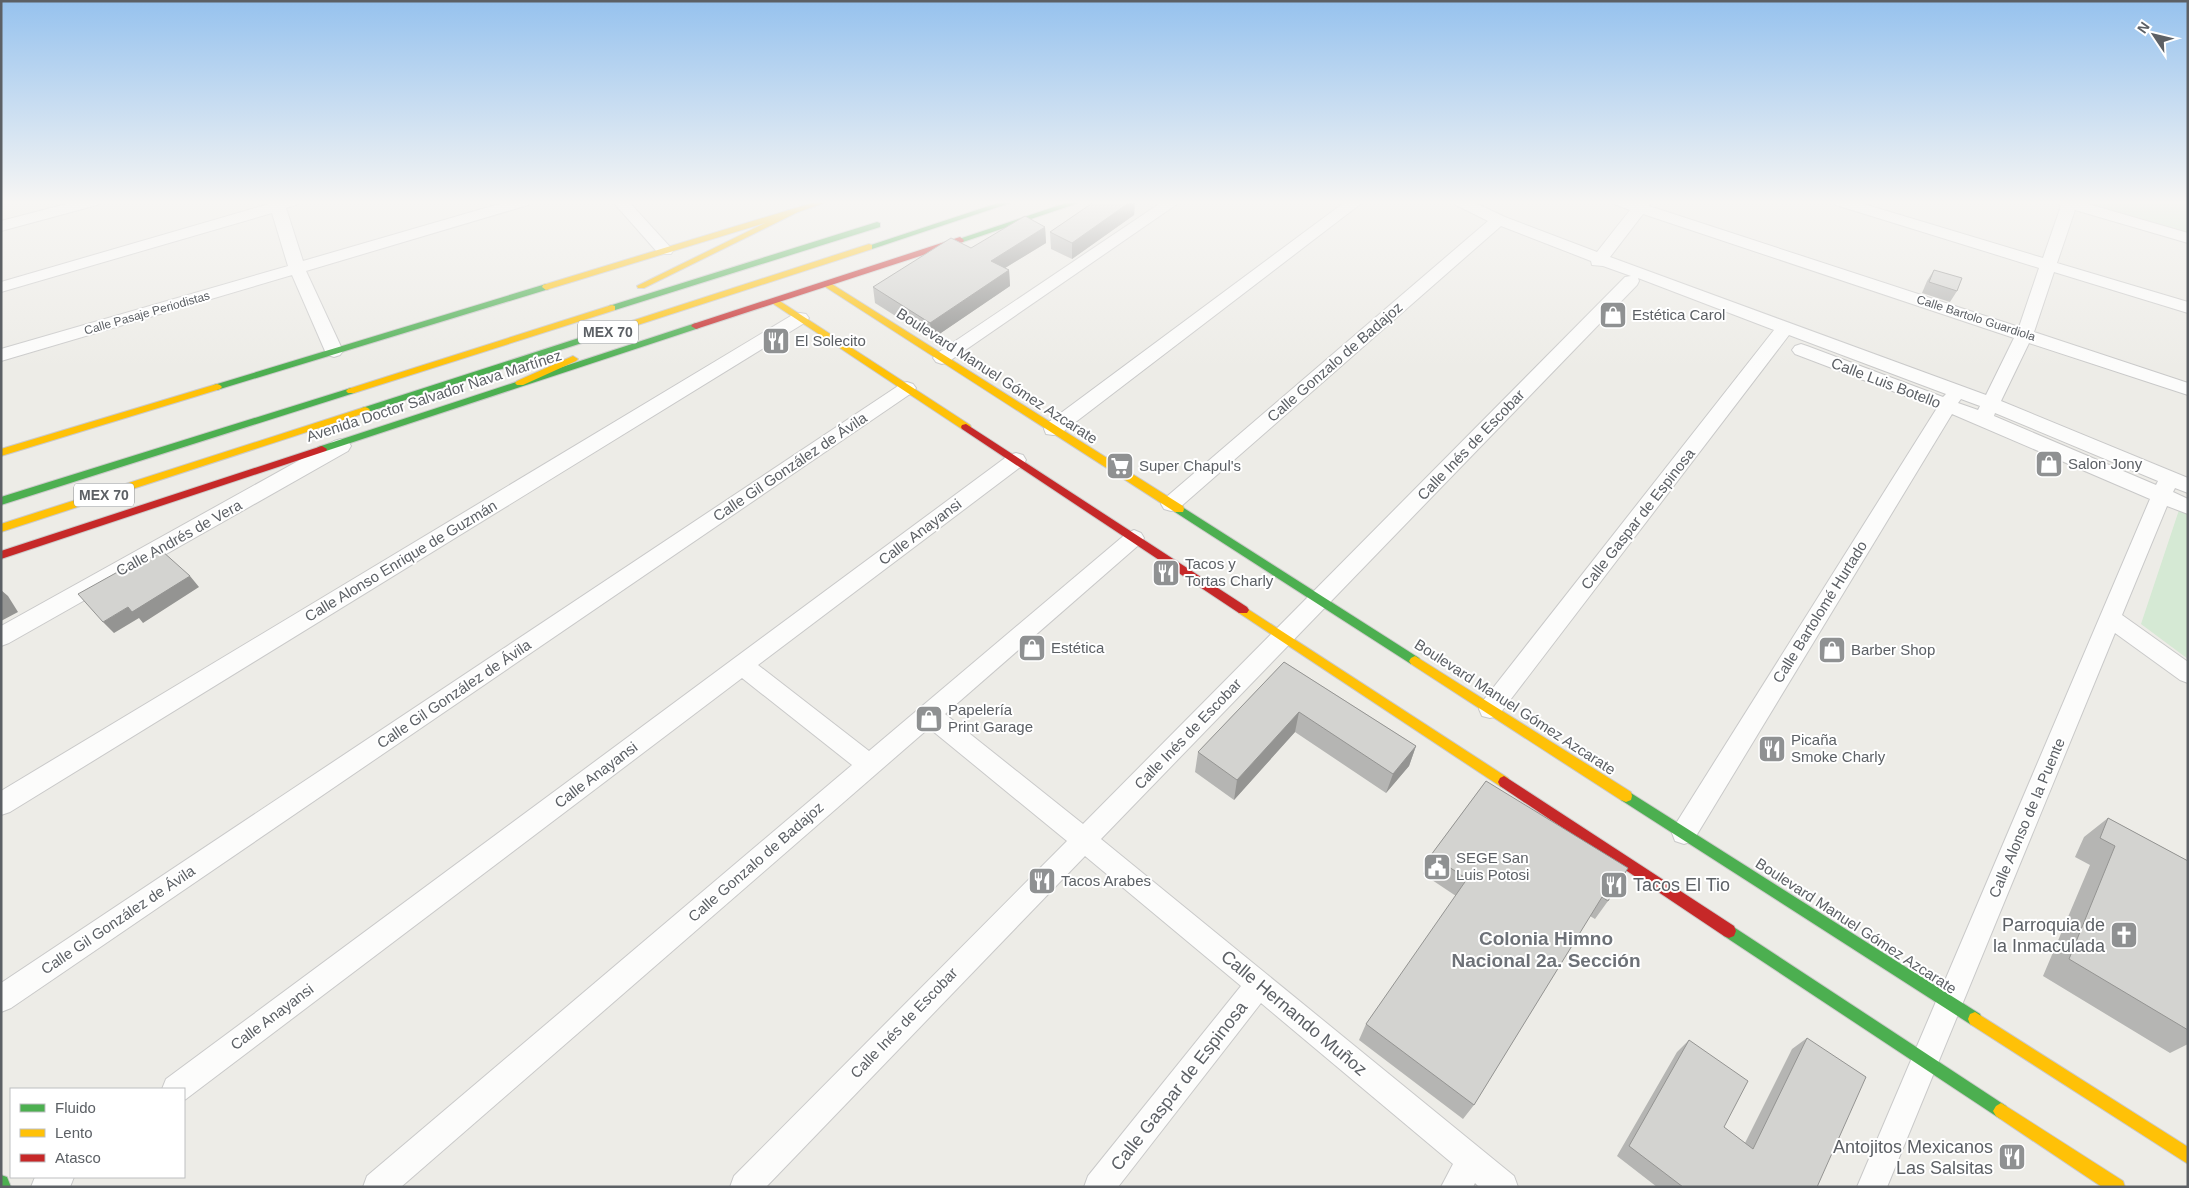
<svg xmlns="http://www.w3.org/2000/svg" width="2189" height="1188" font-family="Helvetica,sans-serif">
  <rect width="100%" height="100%" fill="#edece7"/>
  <path fill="#d5e9d4" d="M2071,202H2188V237L2071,203Z
    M2181,504L2188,506V659L2141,624Z"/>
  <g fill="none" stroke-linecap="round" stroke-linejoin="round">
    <g stroke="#c9c9c9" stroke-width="2">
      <path id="street" d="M74,202H100L97,205L1,231V221Z
        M268,202H299L296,205L286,208L303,261L506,202H531L528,205L306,271L343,351L340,355L334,357L328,355L325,351L292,275L1,361V349L288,266L272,213L1,292V282L269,204Z
        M613,202H629L671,248L673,251L671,254H659Z
        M1162,202H1180L948,362L942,364L936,362L933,358L936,354Z
        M1345,202H1363L1060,434L1053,435L1046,434L1044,429L1046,424Z
        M1453,202H1473L1505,217L1597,252L1630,210L1616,205L1613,202H1652L1649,206L2019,327L2039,268L1836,205L1833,202H1857L2043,258L2061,206L2056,202H2081L2188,233V243L2075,210L2057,263L2188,302V313L2054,272L2034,332L2188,383V395L2029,343L2001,401L2188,478V493L2175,488L2173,492L2188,499V514L2167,506L2122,615L2188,662V683L2180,680L2115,633L1887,1187H1857L2150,499L1952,414L1693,841L1684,844L1675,841L1672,833L1675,825L1937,408L1795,354L1792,350L1795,346L1801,344L1807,346L1943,397L1946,394L1789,335L1498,716L1490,718L1482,716L1479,709L1482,702L1774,330L1638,278L1639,281L1637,285L1101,839L1514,1176L1518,1187H1479L1475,1183L1473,1187H1441L1453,1164L1261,1003L1118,1187H1084L1088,1176L1241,986L1085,856L766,1187H730L734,1176L1067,841L929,728L401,1187H363L367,1176L852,765L742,678L186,1099L184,1100V1089H162L166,1079L1009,455L1016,453L1023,455L1026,460L1023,465L758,665L869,751L1127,533L1134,530L1141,533L1144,538L1141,543L945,714L1083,824L1625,277L1631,276L1603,266L1592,265L1591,261L1501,226L1178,509L1171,511L1164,509L1161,504L1164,499L1488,221L1456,205ZM1643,214L2014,338L1986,395L1610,257ZM1961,399L1980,406L1978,410L1958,403ZM1995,413L2158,481L2156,485L1994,416Z
        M800,313L806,314L809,318L806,322L10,812L1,815V791L794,314Z
        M907,382L913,384L916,388L913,392L11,1008L1,1012V983L901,384Z
        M341,439L348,441L351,446L348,451L9,643L1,646V626L334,441Z
        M35,1177H74L70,1187H31Z"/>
    </g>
    <g stroke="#cbcaca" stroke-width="2">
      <path id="fast" d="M1001,202H1013L872,249H866L865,247Z
        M1069,202H1081L963,242H957L956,240Z
        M877,222L880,223V227L615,310H609L607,308L609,306Z
        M546,284L549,285V289L220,389L217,390L212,387L214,385Z
        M696,323L701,326L699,328L326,451H318L317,449L318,447Z
        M613,327L616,328V332L368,412H362L360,410L362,408Z
        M351,388L354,389L356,391L354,393L1,505V497Z
        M1179,505L1419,658L1421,661L1419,664H1411L1175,512L1174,509Z
        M1626,790L1980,1014L1982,1019L1980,1024L1975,1026L1970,1024L1621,800L1620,796L1621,792Z
        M1729,924L2006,1106L2009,1111L2006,1116L2001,1119L1996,1116L1724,936L1722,931L1724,926Z
        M1,1175L7,1177L11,1187H1Z"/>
    </g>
    <g stroke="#cbcaca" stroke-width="2">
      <path id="slow" d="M815,202H827L798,212L644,288H638L637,286L765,223L549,289L546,290L542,287L543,285Z
        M869,244L872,245V249L616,332L613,333L608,330L610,328Z
        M827,281L1183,506L1184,509L1183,512H1175L824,286V282Z
        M775,298L970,425L971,427L970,429H962L772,303L771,301Z
        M612,305L615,306V310L354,393H348L346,391L348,389Z
        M573,356L578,359L576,361L523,385H517L515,383L517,381Z
        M217,384L220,385L222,387L220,389L1,456V449Z
        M365,407L368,408L370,410L368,412L1,532V524Z
        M1243,606L1508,778L1510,782L1508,786L1504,788L1500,786L1239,613L1237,610L1239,607Z
        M1415,656L1631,792L1632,796L1631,800L1626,802L1621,800L1411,664L1409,661L1411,658Z
        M1975,1012L2188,1147V1164L1970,1024L1968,1019L1970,1014Z
        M2001,1103L2123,1181L2125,1187H2102L1996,1116L1993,1111L1996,1106Z"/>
    </g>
    <g stroke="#cbcaca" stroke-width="2">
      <path id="jam" d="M960,237L964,240L963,242L699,328L696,329L691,326L693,324Z
        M966,424L1247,607L1249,610L1247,613H1239L962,429L961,427L962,425Z
        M322,446L327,449L326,451L1,559V551Z
        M1504,776L1734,926L1736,931L1734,936L1729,938L1724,936L1500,786L1498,782L1500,778Z"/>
    </g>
    <use href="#street" fill="#fcfcfb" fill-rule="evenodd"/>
    <use href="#fast" fill="#4caf50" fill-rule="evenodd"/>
    <use href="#slow" fill="#ffc107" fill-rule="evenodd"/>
    <use href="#jam" fill="#c62828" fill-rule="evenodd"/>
  </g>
  <path fill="#b5b5b3" d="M1094,202H1135L1134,215L1072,259L1051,249L1050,232Z
    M1045,227L1046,243L1005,268L1009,270L1010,286L932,339L875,303L873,287Z
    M1934,270L1957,291L1950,302L1922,293L1927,281Z
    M1284,662L1416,746L1409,766L1386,793L1295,732L1234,800L1195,772L1198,752Z
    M1486,781L1608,901L1595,919L1590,916L1474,1105L1463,1119L1359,1040L1366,1024L1456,896L1423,874L1431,855Z
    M2108,818L2188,861V1044L2170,1053L2043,976L2090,865L2075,857L2084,837Z
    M1807,1038L1817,1187H1657L1617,1156L1677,1052L1689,1040L1724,1127L1745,1143L1792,1049Z"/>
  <path fill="#949492" d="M1130,202H1135L1134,215L1072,259V243Z
    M1045,227L1046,243L992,276L991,261Z
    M1009,270L1010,286L932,339L930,323Z
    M190,576L199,587L143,623L139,618L114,633L103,622L128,607Z
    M1,590L8,596L18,612L1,621Z
    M1299,712L1295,732L1234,800L1237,780Z
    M1416,746L1409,766L1386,793L1393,774Z"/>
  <path fill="#d3d3d0" stroke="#949492" d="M1094,202H1130L1072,243L1050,232Z
    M1025,216L1045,227L991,261L1009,270L930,323L873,287L951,238L971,248Z
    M1934,270L1962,278L1957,291L1929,282Z
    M162,551L190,576L132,612L128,607L103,622L78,594L123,569L126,572Z
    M1284,662L1416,746L1393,774L1299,712L1237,780L1198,752Z
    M1486,781L1628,868L1608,901L1602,897L1474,1105L1366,1024L1467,879L1431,855Z
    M2108,818L2188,861V1030L2069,959L2115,846L2100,838Z
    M1807,1038L1866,1077L1817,1187H1683L1629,1146L1689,1040L1748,1081L1724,1127L1753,1149Z"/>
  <linearGradient id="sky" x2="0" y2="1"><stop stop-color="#96c2ee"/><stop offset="0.55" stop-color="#f7f6f4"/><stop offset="1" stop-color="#f7f6f4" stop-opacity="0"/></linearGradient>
  <rect width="2189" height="368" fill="url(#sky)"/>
  <defs>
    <g id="shop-square" transform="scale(1.4375)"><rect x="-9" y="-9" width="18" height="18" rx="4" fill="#8f9192" stroke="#fff"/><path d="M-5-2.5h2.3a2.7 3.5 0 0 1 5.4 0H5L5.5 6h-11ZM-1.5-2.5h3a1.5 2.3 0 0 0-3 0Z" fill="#fff"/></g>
    <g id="restaurant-square" transform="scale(1.4375)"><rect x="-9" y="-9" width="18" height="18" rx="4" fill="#8f9192" stroke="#fff"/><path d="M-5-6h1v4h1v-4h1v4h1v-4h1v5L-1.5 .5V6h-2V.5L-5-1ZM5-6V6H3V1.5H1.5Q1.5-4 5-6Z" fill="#fff"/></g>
    <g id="supermarket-square" transform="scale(1.4375)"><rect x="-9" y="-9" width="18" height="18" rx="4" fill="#8f9192" stroke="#fff"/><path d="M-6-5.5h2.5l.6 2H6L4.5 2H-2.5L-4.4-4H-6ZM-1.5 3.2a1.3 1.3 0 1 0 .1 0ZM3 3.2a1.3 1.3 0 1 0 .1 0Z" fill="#fff"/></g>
    <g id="civic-square" transform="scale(1.4375)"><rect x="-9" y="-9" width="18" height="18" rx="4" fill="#8f9192" stroke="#fff"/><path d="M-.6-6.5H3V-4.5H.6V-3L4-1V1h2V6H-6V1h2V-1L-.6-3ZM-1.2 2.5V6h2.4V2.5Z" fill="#fff"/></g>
    <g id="church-square" transform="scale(1.4375)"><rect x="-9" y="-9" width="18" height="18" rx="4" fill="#8f9192" stroke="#fff"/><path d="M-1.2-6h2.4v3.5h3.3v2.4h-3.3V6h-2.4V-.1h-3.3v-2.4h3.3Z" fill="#fff"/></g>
  </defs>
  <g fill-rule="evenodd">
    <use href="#shop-square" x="1613" y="315"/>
    <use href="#restaurant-square" x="776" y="341"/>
    <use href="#shop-square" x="2049" y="464"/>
    <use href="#supermarket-square" x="1120" y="466"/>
    <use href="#restaurant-square" x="1166" y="573"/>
    <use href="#shop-square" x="1032" y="648"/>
    <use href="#shop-square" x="1832" y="650"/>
    <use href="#shop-square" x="929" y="719"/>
    <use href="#restaurant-square" x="1772" y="749"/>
    <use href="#civic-square" x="1437" y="867"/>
    <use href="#restaurant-square" x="1042" y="881"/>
    <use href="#restaurant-square" x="1614" y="885"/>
    <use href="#church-square" x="2124" y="935"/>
    <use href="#restaurant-square" x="2012" y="1157"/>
  </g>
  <g text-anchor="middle" stroke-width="4" stroke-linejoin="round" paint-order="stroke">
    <g font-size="12" fill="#5c6065" stroke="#fff">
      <text transform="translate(147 313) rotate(-16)" y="4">Calle Pasaje Periodistas</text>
      <text transform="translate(1976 318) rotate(18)" y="4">Calle Bartolo Guardiola</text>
    </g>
    <g fill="#fff" stroke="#8d9093" stroke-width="1">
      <rect x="578" y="320.5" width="60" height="23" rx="4"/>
      <rect x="74" y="483.5" width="60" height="23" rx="4"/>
    </g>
    <g font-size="14" font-weight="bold" fill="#5c6065">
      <text x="608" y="337">MEX 70</text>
      <text x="104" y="500">MEX 70</text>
    </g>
    <g font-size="15" fill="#5c6065" stroke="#fff" text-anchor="start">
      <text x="1632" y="320">Estética Carol</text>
      <text x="795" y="346">El Solecito</text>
      <text x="2068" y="469">Salon Jony</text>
      <text x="1139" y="471">Super Chapul's</text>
      <text x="1185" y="569">Tacos y<tspan x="1185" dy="17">Tortas Charly</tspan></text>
      <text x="1051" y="653">Estética</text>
      <text x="1851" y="655">Barber Shop</text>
      <text x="948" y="715">Papelería<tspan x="948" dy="17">Print Garage</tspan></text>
      <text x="1791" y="745">Picaña<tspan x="1791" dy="17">Smoke Charly</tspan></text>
      <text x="1456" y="863">SEGE San<tspan x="1456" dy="17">Luis Potosi</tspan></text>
      <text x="1061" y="886">Tacos Arabes</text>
    </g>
    <g font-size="15" fill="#5c6065" stroke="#fff">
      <text transform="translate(1335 362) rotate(-41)" y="5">Calle Gonzalo de Badajoz</text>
      <text transform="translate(997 376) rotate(33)" y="5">Boulevard Manuel Gómez Azcarate</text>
      <text transform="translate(1886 383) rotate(21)" y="5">Calle Luis Botello</text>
      <text transform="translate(434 396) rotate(-18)" y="5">Avenida Doctor Salvador Nava Martínez</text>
      <text transform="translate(1471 445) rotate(-46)" y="5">Calle Inés de Escobar</text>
      <text transform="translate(790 467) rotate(-34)" y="5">Calle Gil González de Ávila</text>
      <text transform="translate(1638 519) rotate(-52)" y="5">Calle Gaspar de Espinosa</text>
      <text transform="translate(920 532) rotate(-37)" y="5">Calle Anayansi</text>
      <text transform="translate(179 538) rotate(-29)" y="5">Calle Andrés de Vera</text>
      <text transform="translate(401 561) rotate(-31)" y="5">Calle Alonso Enrique de Guzmán</text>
      <text transform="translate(1820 612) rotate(-58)" y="5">Calle Bartolomé Hurtado</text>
      <text transform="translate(454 694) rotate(-34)" y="5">Calle Gil González de Ávila</text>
      <text transform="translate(1515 707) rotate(33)" y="5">Boulevard Manuel Gómez Azcarate</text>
      <text transform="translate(1188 734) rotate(-46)" y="5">Calle Inés de Escobar</text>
      <text transform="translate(596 775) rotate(-37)" y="5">Calle Anayansi</text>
      <text transform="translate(2027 818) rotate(-67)" y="5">Calle Alonso de la Puente</text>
      <text transform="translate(756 862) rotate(-41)" y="5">Calle Gonzalo de Badajoz</text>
      <text transform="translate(118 920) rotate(-34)" y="5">Calle Gil González de Ávila</text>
      <text transform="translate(1856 926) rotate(33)" y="5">Boulevard Manuel Gómez Azcarate</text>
      <text transform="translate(272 1017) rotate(-37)" y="5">Calle Anayansi</text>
      <text transform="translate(904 1023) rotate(-46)" y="5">Calle Inés de Escobar</text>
    </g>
    <g font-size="18" fill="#5c6065" stroke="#fff" text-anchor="end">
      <text x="1633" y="891" text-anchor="start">Tacos El Tio</text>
      <text x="2105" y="931">Parroquia de<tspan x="2105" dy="21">la Inmaculada</tspan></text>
      <text x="1993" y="1153">Antojitos Mexicanos<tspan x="1993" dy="21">Las Salsitas</tspan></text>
    </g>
    <g font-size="18" fill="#5c6065" stroke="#fff">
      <text transform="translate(1294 1013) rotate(40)" y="6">Calle Hernando Muñoz</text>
      <text transform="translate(1179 1086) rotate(-52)" y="6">Calle Gaspar de Espinosa</text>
    </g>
    <g font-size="19" font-weight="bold" fill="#6d7177" stroke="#fff">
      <text x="1546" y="945">Colonia Himno<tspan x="1546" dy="22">Nacional 2a. Sección</tspan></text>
    </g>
  </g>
  <rect width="2189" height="1188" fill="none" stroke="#5c6065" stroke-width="5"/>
  <rect x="10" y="1088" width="175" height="90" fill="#ffffff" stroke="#bebfc1"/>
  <rect x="20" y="1104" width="25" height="8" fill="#4caf50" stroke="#bebfc1"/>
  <text x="55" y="1113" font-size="15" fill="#5c6065">Fluido</text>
  <rect x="20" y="1129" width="25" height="8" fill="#ffc107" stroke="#bebfc1"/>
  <text x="55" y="1138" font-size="15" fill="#5c6065">Lento</text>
  <rect x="20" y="1154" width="25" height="8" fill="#c62828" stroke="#bebfc1"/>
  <text x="55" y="1163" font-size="15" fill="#5c6065">Atasco</text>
  <g transform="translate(2154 35) rotate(305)" stroke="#ffffff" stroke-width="4" paint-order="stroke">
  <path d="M0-4L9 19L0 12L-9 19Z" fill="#5c6065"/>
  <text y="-8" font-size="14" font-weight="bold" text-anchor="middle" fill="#5c6065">N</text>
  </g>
</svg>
